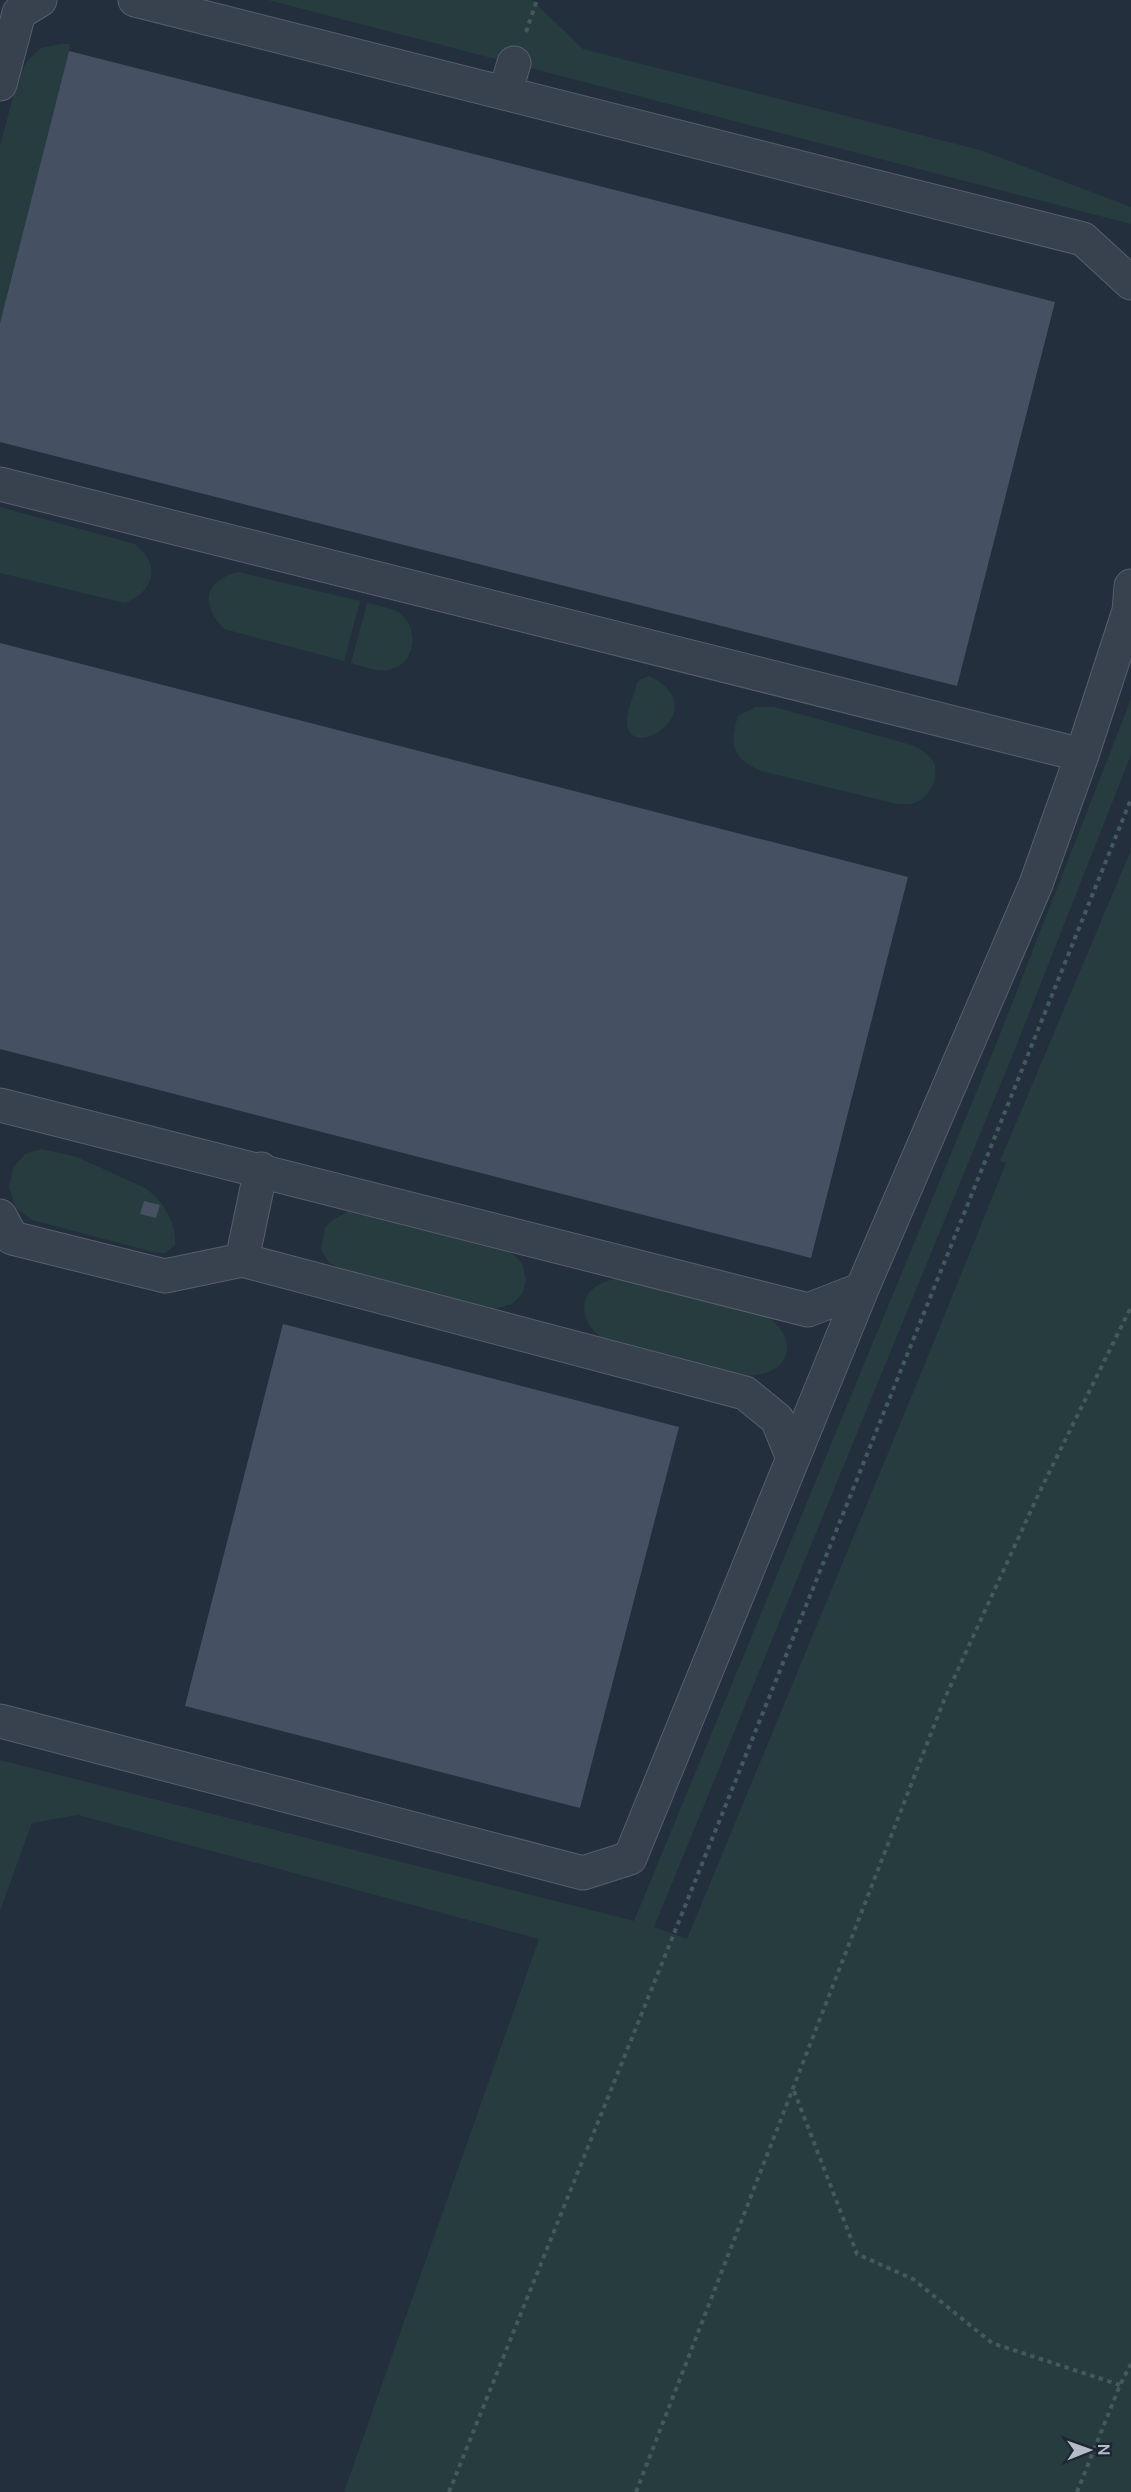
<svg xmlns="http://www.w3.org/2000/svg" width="1131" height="2492" font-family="Manrope,sans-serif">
  <rect width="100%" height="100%" fill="#242f3e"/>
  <path fill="#263c3f" d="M268,0H532L583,49L980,150L1131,207V224Z
    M61,44H70L69,51L0,323V146L19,74L30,58L41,48Z
    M0,507L135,544C161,565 155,591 125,603L0,573Z
    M238,572L360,601L344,661L224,629C200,604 204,581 238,572Z
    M367,603C379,606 392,607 402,615C419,630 415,663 392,669C379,673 364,667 351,663Z
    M649,676C714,707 637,760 628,728C624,716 634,696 637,683L641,679Z
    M1131,699V755L1013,1054L654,1927L687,1939L924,1366L1006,1163L1000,1161L1131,850V2492H344L539,1939L78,1815L32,1823L0,1911V1760L634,1921L995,1047Z
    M755,707H774L912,745C917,748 924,751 928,755C945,770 931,800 911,804C907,805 901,804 897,804L761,771C732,758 729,745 738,716Z
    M42,1149L77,1157L145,1188C162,1199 177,1223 175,1245L166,1253H157L32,1220L16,1208L9,1187L13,1168L25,1154Z
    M349,1211L362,1212L500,1247L512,1254L522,1263L526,1280L522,1294L512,1304L498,1308H483L349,1272L329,1263L321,1249L325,1227L331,1221Z
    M621,1278L769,1317C775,1323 784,1331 786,1340C792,1366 768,1376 747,1375L601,1337C597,1333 590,1328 588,1323C575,1295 597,1281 621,1278Z"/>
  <path fill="#455162" d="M69,51L1055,302L957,686L0,442V323Z
    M0,643L908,877L811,1258L0,1049Z
    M144,1201L160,1205L156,1218L140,1214Z
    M283,1324L679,1427L580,1808L185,1706Z"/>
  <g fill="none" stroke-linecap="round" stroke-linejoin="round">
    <g stroke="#565f6c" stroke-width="35">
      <path id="minor" d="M135,0L1083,239L1131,283
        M0,84L19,13L40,0
        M505,93L514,63
        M0,484L1082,755
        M0,1105L808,1310L862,1289
        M0,1216L12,1238L165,1276L242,1260L745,1393L777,1419L793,1458
        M242,1260L261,1169
        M0,1721L583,1873L630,1858L862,1289L1036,884L1082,755L1129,611L1131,586"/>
    </g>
    <path stroke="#44595c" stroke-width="4" stroke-dasharray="4.5 4.5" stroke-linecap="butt" d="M526,32L537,0
      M794,2091L857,2254L913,2279L992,2343L1120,2385
      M449,2492L1131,799
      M636,2492L944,1700L1039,1493L1131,1307
      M1077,2492L1120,2385L1131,2364"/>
    <use href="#minor" stroke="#38414e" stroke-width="33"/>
  </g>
  <g transform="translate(1089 2450) rotate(89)" stroke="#1d2633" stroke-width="4.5" paint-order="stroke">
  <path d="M0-4.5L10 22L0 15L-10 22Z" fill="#b4bcc9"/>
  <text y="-9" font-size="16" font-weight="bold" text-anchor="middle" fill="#b4bcc9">N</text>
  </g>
</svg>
